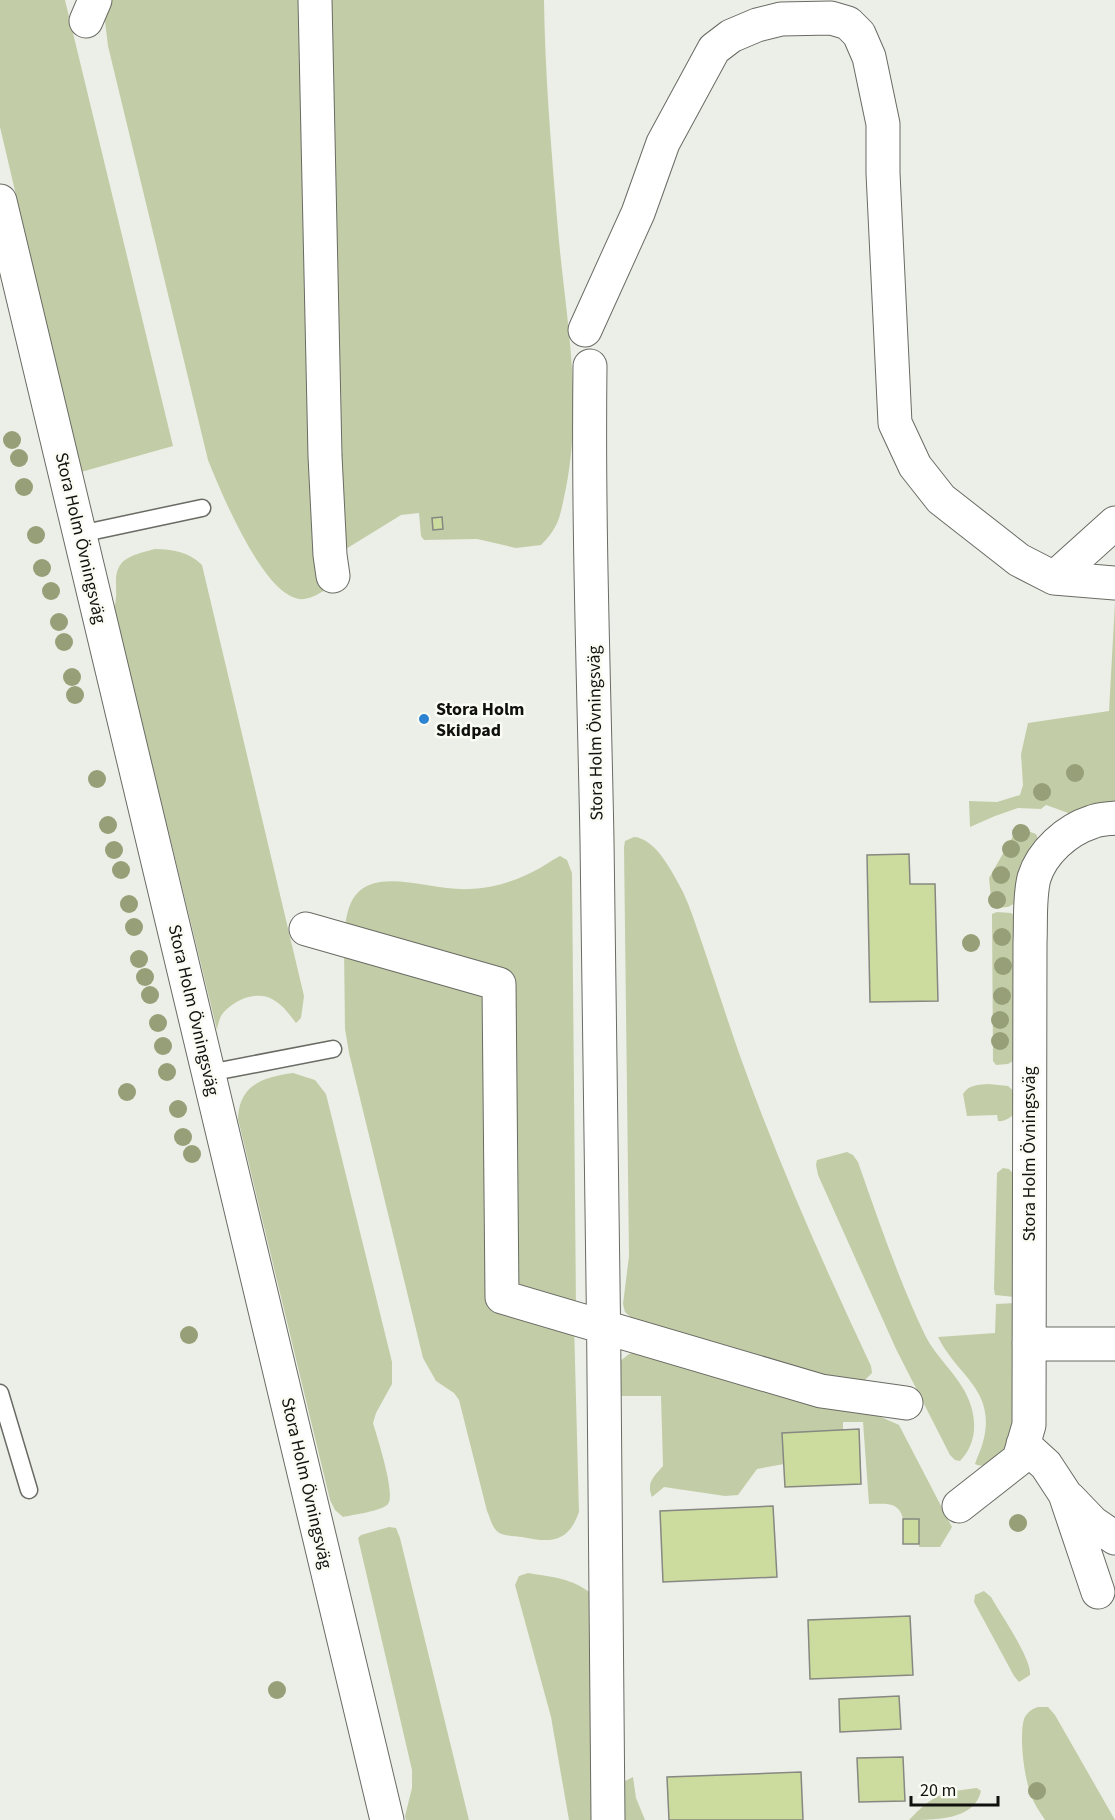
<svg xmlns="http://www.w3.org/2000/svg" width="1115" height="1820" font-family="'Source Sans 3',sans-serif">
  <rect width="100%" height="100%" fill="#ecefe7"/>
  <path fill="#c2cda7" d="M0,0H65L173,446L81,472L0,127Z
    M108,0H310L327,578L325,590C317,595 308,600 299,599C262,593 221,492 208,460L108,46L104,13Z
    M321,0H544C545,73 551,145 557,218C564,311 584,395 566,488C560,514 561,525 541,545L516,548L477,539L424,540L421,536L419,513L401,515L341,552Z
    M155,549C173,549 189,552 202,565L304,996L301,1018L296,1023C289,1014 283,1005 272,999C256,990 231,1001 221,1016C219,1020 218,1025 217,1030L114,608C117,599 116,592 116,583C115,557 134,555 155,549Z
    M1115,602V806L1071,814L1046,805L1041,809L1018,808L995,816L970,827L969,801L997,802L1020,795L1023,785L1021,754L1028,723L1109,711Z
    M1025,830L1036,834L1038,839L1030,854L1017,902L1008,907L992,908L989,878L1013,836Z
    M634,837C656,838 674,875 683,892C691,909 696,926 702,943C715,981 727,1019 740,1056C778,1162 823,1264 871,1366L872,1373L864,1381L840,1385L637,1323L625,1312L623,1304L629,1256L624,847L625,841Z
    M560,856L567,860L572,873L576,1307L515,1292L504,980L345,935C346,850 421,892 470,889C494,888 519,880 540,868C547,864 552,860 560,856Z
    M997,912L1011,913L1015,916L1013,1061L1008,1064L996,1065L993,1061L992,914Z
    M344,948L490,984L494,1284L574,1323L579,1512C568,1543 551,1543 522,1537C515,1536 503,1536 498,1532C492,1528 490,1517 487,1511L459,1400L454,1393L436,1381L423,1358L349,1053L345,1029Z
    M293,1073L315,1080L326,1094L392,1362V1384L376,1413L373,1423C377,1437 396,1494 388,1504C382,1511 352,1515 343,1517L335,1510L330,1500L238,1119C239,1085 263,1077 293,1073Z
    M989,1084L1008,1086L1016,1093L1015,1113C1011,1117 1005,1122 998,1121L997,1115L967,1116L963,1094C969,1084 979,1085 989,1084Z
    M847,1152L853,1155L858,1162C878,1219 898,1278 924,1333C936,1359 963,1378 971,1406C977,1426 975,1445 960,1461L955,1460L950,1455L896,1349L818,1175L816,1165L817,1160Z
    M1003,1168L1009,1169L1016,1177L1015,1297L995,1295L994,1289L997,1173Z
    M1015,1303L1014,1424C1010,1440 996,1473 975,1464C977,1457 981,1450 983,1442C997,1390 957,1376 938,1337L995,1333L996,1304Z
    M639,1351L881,1417L899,1425L952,1527L940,1547H919V1519H903C899,1501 885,1504 869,1504L863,1422H843V1430L782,1433L784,1464L757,1469L738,1495L725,1496L664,1487L652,1497C646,1483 654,1476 663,1466L661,1396H617L619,1362L629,1354Z
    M389,1527L396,1528L400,1538L469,1820H406L405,1816L412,1788V1770L358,1538L361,1535Z
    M528,1573C552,1577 572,1578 592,1594L600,1820H569L551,1717L515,1585L519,1576Z
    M984,1591L991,1597C1000,1613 1032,1659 1030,1675L1019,1682L1014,1676L974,1602L975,1595Z
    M1038,1707H1048L1055,1715L1115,1820H1045C1040,1812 1034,1804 1031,1795C1024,1777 1019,1737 1024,1719C1027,1712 1032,1709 1038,1707Z
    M633,1777L636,1798L645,1820H618L623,1782Z
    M977,1788L981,1791C975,1820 935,1820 909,1820C934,1794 942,1792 977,1788Z"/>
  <path fill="#ccdc9e" stroke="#868881" stroke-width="1.5" d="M442,517L443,529L433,530L432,518Z
    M909,854L910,884H935L938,1001L870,1002L867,855Z
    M859,1429L861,1484L785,1487L782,1433Z
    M773,1506L777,1577L663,1582L660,1511Z
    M903,1519H919V1544H903Z
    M910,1616L913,1675L810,1679L808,1620Z
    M899,1696L901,1729L840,1732L839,1699Z
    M903,1757L905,1801L859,1802L857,1758Z
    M801,1772L803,1820H669L667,1777Z"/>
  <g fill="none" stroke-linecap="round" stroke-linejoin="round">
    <g stroke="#696b64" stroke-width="19">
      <path id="service" d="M80,534L202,508
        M209,1073L333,1049
        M0,1393L29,1490"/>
    </g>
    <g stroke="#696b64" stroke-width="35">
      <path id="minor" d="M315,0L325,456L330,555L333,576
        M86,21L95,0
        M0,201L387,1820
        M585,330L638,213L663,143L714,49L731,36L757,25L781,19L831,18L848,23L859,34L869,57L883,124V173L895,423L915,466L941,499L1019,560L1054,578L1115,583
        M590,366C588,524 594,682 597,841C602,1167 606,1494 608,1820
        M1054,578L1115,523
        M306,929L499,984L502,1297L821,1391L906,1403
        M1029,1344H1115
        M1023,1444L1046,1465L1065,1494L1098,1592
        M1069,1498L1093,1523L1115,1538
        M959,1506L1019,1459L1029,1425L1030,943C1031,922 1029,898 1034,878C1042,852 1067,830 1092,822C1099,819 1108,819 1115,818"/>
    </g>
    <use href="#service" stroke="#fff" stroke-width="16"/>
    <use href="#minor" stroke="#fff" stroke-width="33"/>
  </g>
  <g fill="#969f77">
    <circle cx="12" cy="440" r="9"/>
    <circle cx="19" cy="458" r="9"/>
    <circle cx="24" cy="487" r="9"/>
    <circle cx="36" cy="535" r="9"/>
    <circle cx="42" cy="568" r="9"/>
    <circle cx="51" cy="591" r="9"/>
    <circle cx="59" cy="622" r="9"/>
    <circle cx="64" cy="642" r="9"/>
    <circle cx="72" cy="677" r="9"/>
    <circle cx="75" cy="695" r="9"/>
    <circle cx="1075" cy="773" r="9"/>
    <circle cx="97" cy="779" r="9"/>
    <circle cx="1042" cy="792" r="9"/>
    <circle cx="108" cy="825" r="9"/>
    <circle cx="1021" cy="833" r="9"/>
    <circle cx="1011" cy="849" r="9"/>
    <circle cx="114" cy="850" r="9"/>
    <circle cx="121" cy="870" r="9"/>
    <circle cx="1001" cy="875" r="9"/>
    <circle cx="997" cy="900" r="9"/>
    <circle cx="129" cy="904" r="9"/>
    <circle cx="134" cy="927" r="9"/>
    <circle cx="1002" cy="937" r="9"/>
    <circle cx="971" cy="943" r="9"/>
    <circle cx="139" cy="959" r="9"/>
    <circle cx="1003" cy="966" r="9"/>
    <circle cx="145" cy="977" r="9"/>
    <circle cx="150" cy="995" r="9"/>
    <circle cx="1002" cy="996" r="9"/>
    <circle cx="1000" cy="1020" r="9"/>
    <circle cx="158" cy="1023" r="9"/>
    <circle cx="1000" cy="1041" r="9"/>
    <circle cx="163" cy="1046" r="9"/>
    <circle cx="167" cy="1072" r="9"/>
    <circle cx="127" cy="1092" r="9"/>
    <circle cx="178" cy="1109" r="9"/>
    <circle cx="183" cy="1137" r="9"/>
    <circle cx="192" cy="1154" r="9"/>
    <circle cx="189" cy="1335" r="9"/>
    <circle cx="1018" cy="1523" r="9"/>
    <circle cx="277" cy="1690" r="9"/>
    <circle cx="1037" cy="1791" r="9"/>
  </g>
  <circle fill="#2c83d1" stroke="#fafcf4" stroke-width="2" cx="424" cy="719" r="6"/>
  <g text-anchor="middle" stroke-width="5" stroke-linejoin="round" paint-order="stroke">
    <g font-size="18" fill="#10110e" stroke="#fafcf4">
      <text transform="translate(81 538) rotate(77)" y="6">Stora Holm Övningsväg</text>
      <text transform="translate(595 733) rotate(-91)" y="6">Stora Holm Övningsväg</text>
      <text transform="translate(194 1010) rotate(77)" y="6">Stora Holm Övningsväg</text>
      <text transform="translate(1029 1154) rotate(-90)" y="6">Stora Holm Övningsväg</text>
      <text transform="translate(307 1483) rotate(77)" y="6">Stora Holm Övningsväg</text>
    </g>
    <g font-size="18" font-weight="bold" fill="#10110e" stroke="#fafcf4" text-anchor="start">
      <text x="436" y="715">Stora Holm<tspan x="436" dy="21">Skidpad</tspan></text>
    </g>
  </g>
  <path d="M911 1796v9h87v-9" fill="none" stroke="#10110e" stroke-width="3"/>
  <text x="920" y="1796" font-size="18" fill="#10110e" stroke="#fafcf4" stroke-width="4.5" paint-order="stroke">20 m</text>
</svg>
